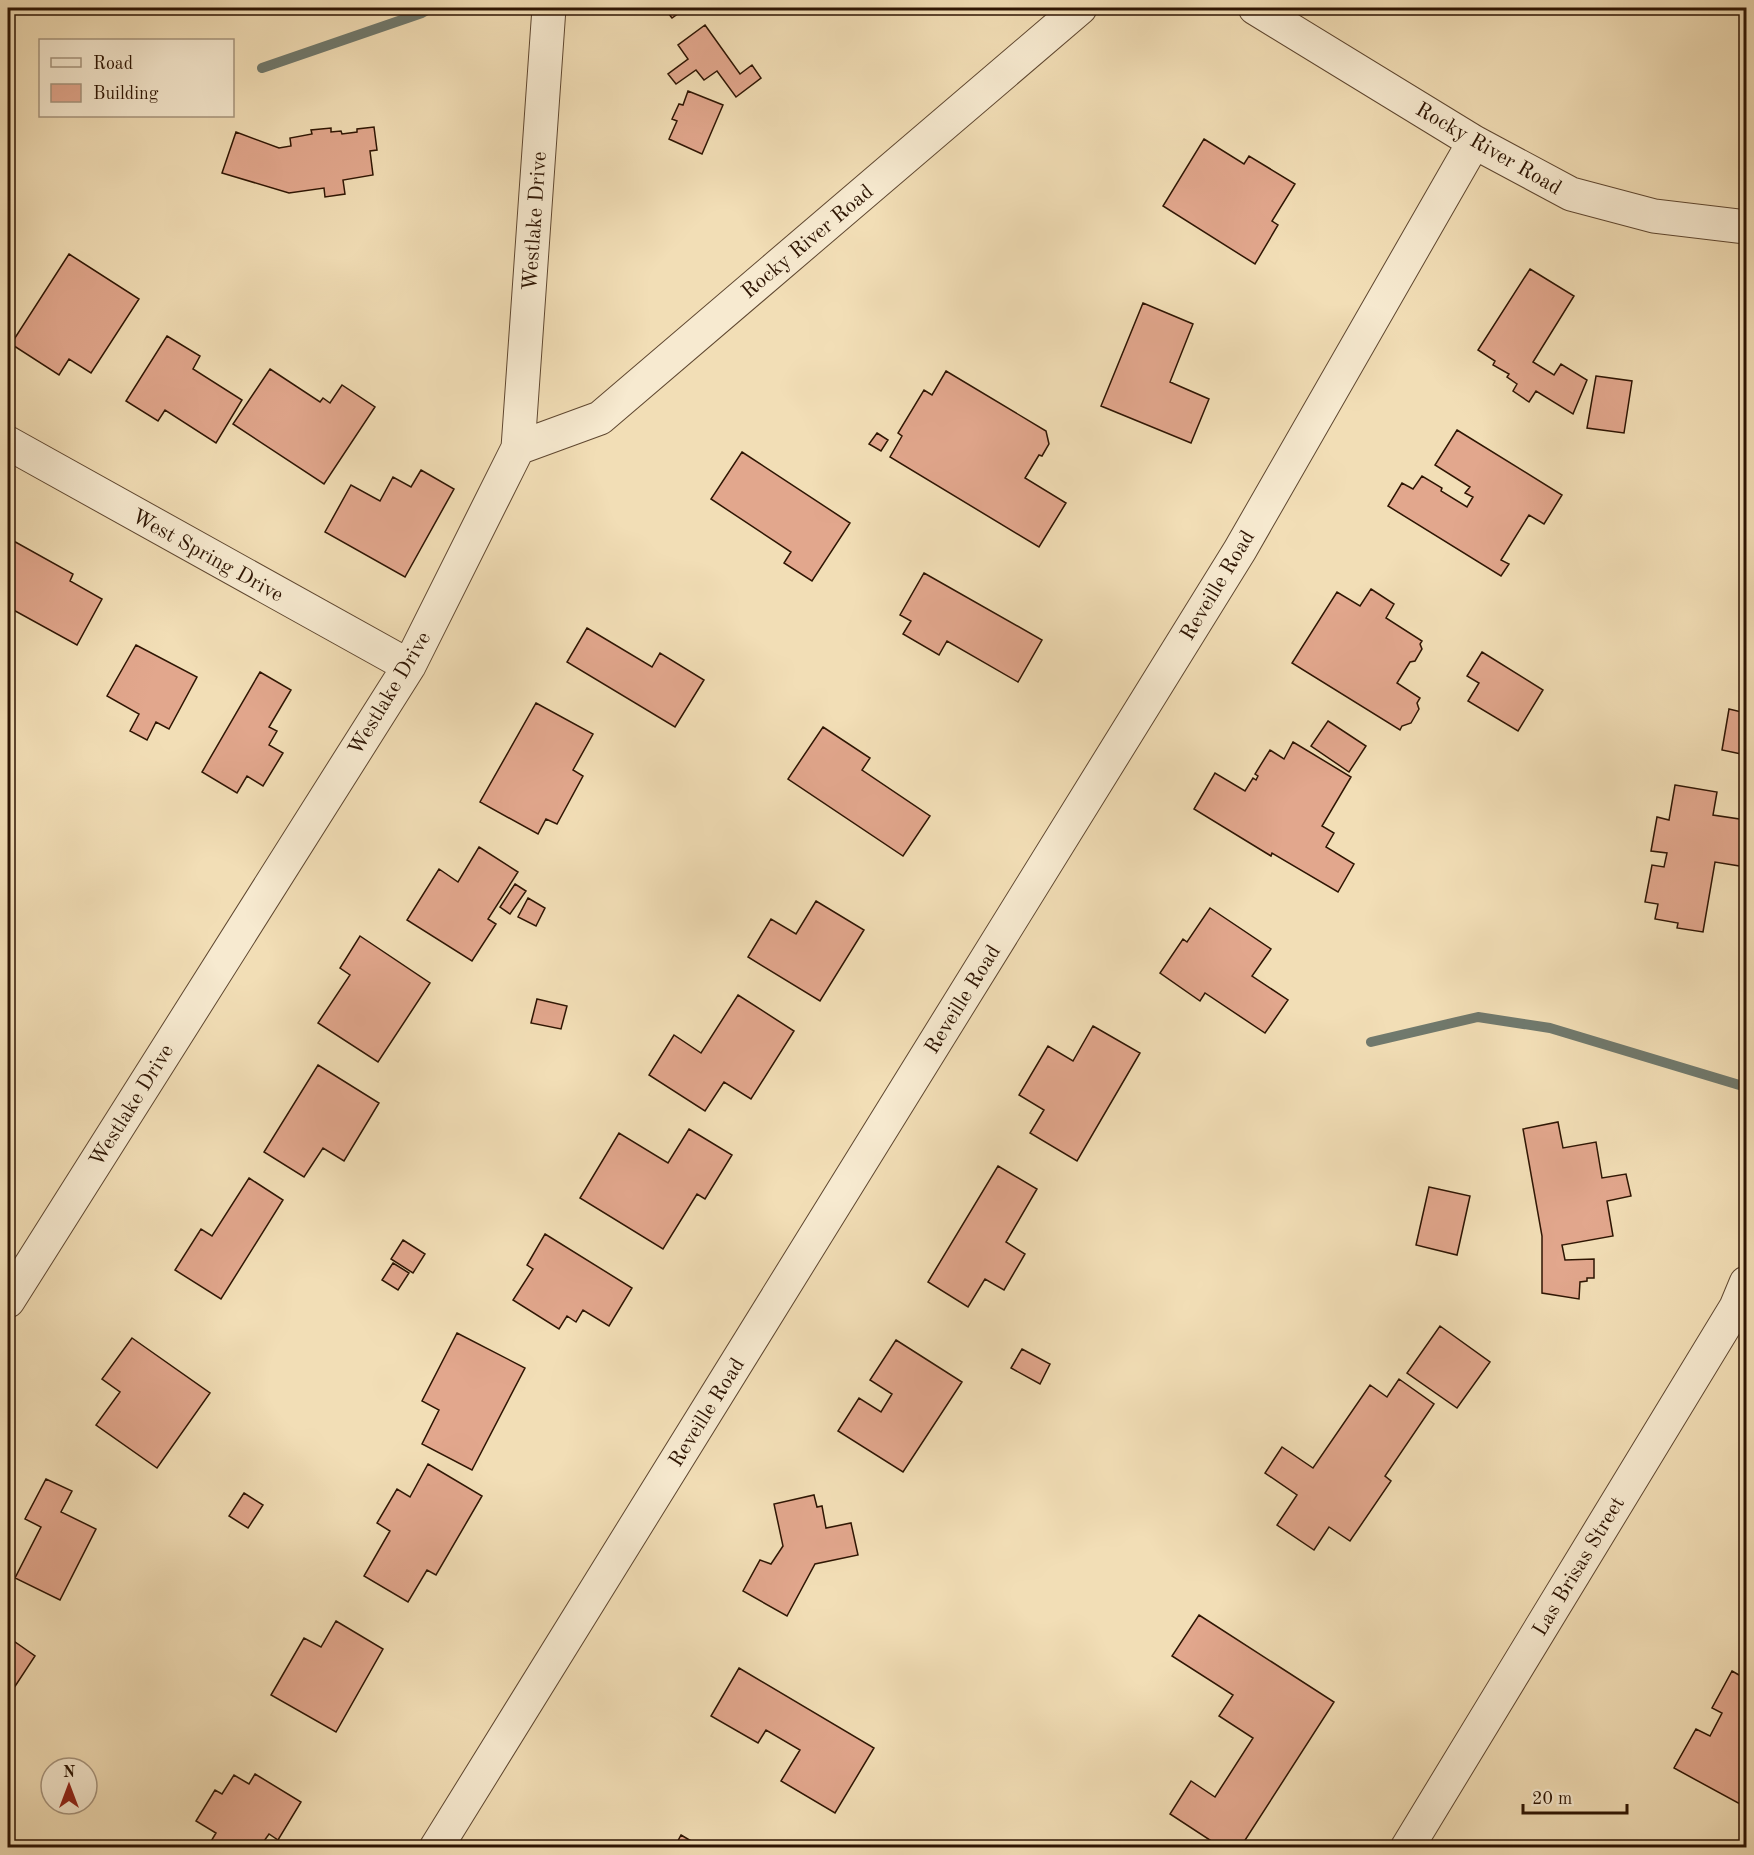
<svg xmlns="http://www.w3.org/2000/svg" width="1754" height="1855" font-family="'Old Standard TT',serif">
  <rect width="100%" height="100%" fill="#f2deb6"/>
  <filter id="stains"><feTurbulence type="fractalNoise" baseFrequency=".00333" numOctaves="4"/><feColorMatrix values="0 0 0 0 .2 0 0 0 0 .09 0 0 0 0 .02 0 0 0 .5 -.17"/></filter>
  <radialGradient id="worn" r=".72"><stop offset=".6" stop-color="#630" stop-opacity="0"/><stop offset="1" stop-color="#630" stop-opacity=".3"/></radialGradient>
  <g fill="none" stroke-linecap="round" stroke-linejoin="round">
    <path stroke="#70796d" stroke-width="10" d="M262,68L422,13L431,8
      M1371,1042L1478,1017L1550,1028L1746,1087"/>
  </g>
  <path fill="#e2a78d" stroke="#2e1503" stroke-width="1.5" d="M664,8H686L672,18Z
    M705,25L740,74L752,65L761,78L736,97L717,71L704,80L696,70L676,84L668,74L688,59L678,45Z
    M688,91L723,105L702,154L669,139L677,121L672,119L679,104L683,105Z
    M374,127L377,150L370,151L373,175L343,180L345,194L325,197L324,188L289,193L222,173L236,132L279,148L291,146L290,138L312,134L311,130L331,128V132L341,131L342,134L357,132V129Z
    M1204,139L1244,164L1249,156L1295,184L1272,221L1278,225L1255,264L1163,206Z
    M69,254L139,299L91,373L69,359L59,375L11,344Z
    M1530,269L1574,296L1533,362L1554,375L1561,364L1587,380L1573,414L1536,391L1529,402L1513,391L1517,384L1507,377L1509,374L1493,365L1495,361L1478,350Z
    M1143,303L1193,324L1170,382L1209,399L1191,443L1101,406Z
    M167,336L200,356L193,369L242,400L216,443L165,410L158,421L126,401Z
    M270,369L320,402L323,398L330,403L342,385L375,407L324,484L233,424Z
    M946,371L1046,431L1049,444L1042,456L1039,455L1025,478L1066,503L1039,547L890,457L902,436L898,433L924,390L932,395Z
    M1596,376L1632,381L1624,433L1587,428Z
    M1457,430L1562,495L1544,524L1529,515L1501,560L1509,564L1501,576L1388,506L1402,483L1413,489L1422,476L1442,488L1441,491L1467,507L1473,497L1465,493L1470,487L1435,465Z
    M877,433L888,440L881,451L869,444Z
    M742,452L850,523L812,581L784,563L791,552L711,499Z
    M421,470L454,489L405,577L325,532L351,485L380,501L393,477L411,487Z
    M10,539L73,574L70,581L102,599L77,645L8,607V544Z
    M924,573L1042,640L1018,682L947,641L939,655L903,634L911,621L900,615Z
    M1371,589L1394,604L1386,618L1422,641L1420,644L1422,649L1415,661L1410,662L1397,683L1420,698L1417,703L1419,709L1411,723L1402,726L1400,730L1292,663L1337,592L1360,606Z
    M587,628L652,667L660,653L704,680L675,727L567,662Z
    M136,645L197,677L169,729L156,722L147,740L130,731L139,714L107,696Z
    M1482,652L1543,690L1518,731L1468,701L1479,683L1467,676Z
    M260,672L291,690L269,727L277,731L269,745L283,753L263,786L247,776L237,793L202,772Z
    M536,703L593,734L573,770L583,776L557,824L546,819L538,834L480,802Z
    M1729,709L1746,713V755L1722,750Z
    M1328,721L1366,746L1349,772L1311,746Z
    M823,727L870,758L862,770L930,816L903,856L788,779Z
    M1293,742L1351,777L1322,826L1334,833L1326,847L1354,864L1338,892L1272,853L1271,856L1194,809L1215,773L1245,791L1253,778L1256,780L1258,776L1255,774L1270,750L1284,759Z
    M1675,785L1717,792L1713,815L1746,820V867L1715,862L1703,932L1677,928L1678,923L1655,919L1658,904L1645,902L1652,865L1664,867L1667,853L1651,851L1657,817L1669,820Z
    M479,847L518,872L488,919L496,924L472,961L407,920L439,869L458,882Z
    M515,884L526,891L510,914L500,907Z
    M528,898L545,908L536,926L518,917Z
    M816,901L864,930L820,1001L748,957L771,919L796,934Z
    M1210,908L1271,949L1252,976L1288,1000L1265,1033L1205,993L1200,1001L1160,973L1183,939L1187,942Z
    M360,936L430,983L378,1062L318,1023L350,975L340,968Z
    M738,995L794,1031L751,1099L724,1082L705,1111L649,1075L674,1035L701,1053Z
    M537,999L567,1006L561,1029L531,1023Z
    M1093,1026L1140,1053L1077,1161L1030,1133L1044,1110L1019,1095L1048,1046L1073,1061Z
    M318,1065L379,1103L344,1161L323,1148L304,1177L264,1152Z
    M1558,1122L1563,1148L1596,1142L1602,1178L1626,1174L1631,1196L1607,1201L1613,1236L1562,1245L1565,1260L1594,1259V1278H1587V1281L1580,1282L1579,1299L1542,1293V1236L1523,1129Z
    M689,1129L732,1155L705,1199L697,1194L663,1249L580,1198L619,1133L668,1163Z
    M998,1166L1037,1189L1006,1242L1025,1254L1004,1290L985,1279L968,1307L928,1282Z
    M249,1178L283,1200L221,1299L175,1270L201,1229L212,1236Z
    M1429,1187L1470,1196L1457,1255L1416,1245Z
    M545,1234L632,1288L609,1326L583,1310L576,1322L567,1316L559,1329L513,1300L533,1269L527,1265Z
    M403,1240L425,1254L413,1273L391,1259Z
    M393,1263L409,1273L398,1290L382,1280Z
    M1440,1326L1490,1362L1457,1408L1407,1373Z
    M457,1333L525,1368L472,1470L422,1444L439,1410L422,1401Z
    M132,1338L210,1393L157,1468L96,1425L120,1392L102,1379Z
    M896,1340L962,1382L903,1472L838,1431L859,1398L881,1412L892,1394L870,1380Z
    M1022,1349L1050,1364L1040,1384L1011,1368Z
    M1399,1379L1434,1404L1385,1476L1391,1481L1350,1541L1329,1527L1314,1550L1277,1525L1297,1495L1265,1473L1282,1447L1313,1468L1370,1385L1387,1397Z
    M428,1464L482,1496L436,1575L427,1570L408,1602L364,1576L390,1531L377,1523L397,1489L410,1497Z
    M46,1479L72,1491L61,1512L96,1529L60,1600L15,1578L41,1527L25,1519Z
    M244,1493L263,1505L248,1528L229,1516Z
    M814,1495L817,1507L822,1506L826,1528L851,1523L858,1555L815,1564L787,1616L743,1591L760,1560L771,1564L783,1546L774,1504Z
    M1199,1615L1334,1702L1240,1848H1222L1170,1814L1191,1781L1215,1797L1253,1738L1219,1716L1233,1695L1172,1656Z
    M336,1621L383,1649L336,1732L271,1695L304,1638L321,1647Z
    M8,1637L35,1656L8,1697Z
    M739,1668L874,1748L835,1813L781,1781L800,1750L766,1730L758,1743L711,1716Z
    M1732,1671L1746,1679V1792L1740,1804L1674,1768L1696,1729L1710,1736L1722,1713L1712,1708Z
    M255,1774L301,1802L278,1840L269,1834L264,1841L275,1848H207L216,1833L196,1821L215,1790L222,1794L234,1775L249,1784Z
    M681,1835L703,1848H674Z"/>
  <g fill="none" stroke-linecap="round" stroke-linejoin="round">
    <g stroke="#5f4730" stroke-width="35">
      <path id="minor" d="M1255,8L1474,142L1571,194L1654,216L1746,227
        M8,443L409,666
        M518,448L600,418L1080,8
        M8,1301L409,666L518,448L549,8
        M436,1848L1240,550L1474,142
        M1407,1848L1736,1307L1746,1283"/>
    </g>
    <use href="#minor" stroke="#f7ead0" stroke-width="33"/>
  </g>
  <g text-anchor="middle" stroke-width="4.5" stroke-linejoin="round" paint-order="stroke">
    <g font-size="21" fill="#2e1503" stroke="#f7ead0">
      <text transform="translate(1489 148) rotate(30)" y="7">Rocky River Road</text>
      <text transform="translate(534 221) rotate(-86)" y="7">Westlake Drive</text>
      <text transform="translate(807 241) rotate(-40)" y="7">Rocky River Road</text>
      <text transform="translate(208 555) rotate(29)" y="7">West Spring Drive</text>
      <text transform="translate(1217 585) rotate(-59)" y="7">Reveille Road</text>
      <text transform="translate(389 693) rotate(-59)" y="7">Westlake Drive</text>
      <text transform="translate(962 999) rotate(-58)" y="7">Reveille Road</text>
      <text transform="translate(131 1105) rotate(-58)" y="7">Westlake Drive</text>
      <text transform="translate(706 1412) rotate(-58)" y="7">Reveille Road</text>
      <text transform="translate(1578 1566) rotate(-59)" y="7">Las Brisas Street</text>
    </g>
  </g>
  <rect width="1754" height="1855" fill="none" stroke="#f2deb6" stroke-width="30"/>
  <rect x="9" y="9" width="1736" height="1837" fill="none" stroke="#2e1503" stroke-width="3"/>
  <rect x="15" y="15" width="1724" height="1825" fill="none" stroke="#2e1503" stroke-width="1.5"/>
  <rect x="39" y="39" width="195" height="78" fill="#f7ead0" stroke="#a7957e" stroke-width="1.5"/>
  <rect x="51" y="58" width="30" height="9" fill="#f7ead0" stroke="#a7957e" stroke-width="1.5"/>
  <text x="93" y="69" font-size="18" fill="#2e1503">Road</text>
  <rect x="51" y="84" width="30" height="18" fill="#e2a78d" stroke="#a7957e" stroke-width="1.5"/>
  <text x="93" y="99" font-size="18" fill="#2e1503">Building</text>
  <g transform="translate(69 1786)"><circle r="28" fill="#f7ead0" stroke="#a7957e" stroke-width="1.5"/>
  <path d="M0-4.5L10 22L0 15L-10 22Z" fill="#8f2418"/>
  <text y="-9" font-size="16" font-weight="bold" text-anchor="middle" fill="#2e1503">N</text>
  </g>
  <path d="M1523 1804v9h104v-9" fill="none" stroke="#2e1503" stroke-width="3"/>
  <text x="1532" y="1804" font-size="18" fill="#2e1503" stroke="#f7ead0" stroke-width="4.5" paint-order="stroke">20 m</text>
  <rect width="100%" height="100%" filter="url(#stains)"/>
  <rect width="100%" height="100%" fill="url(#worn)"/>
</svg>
